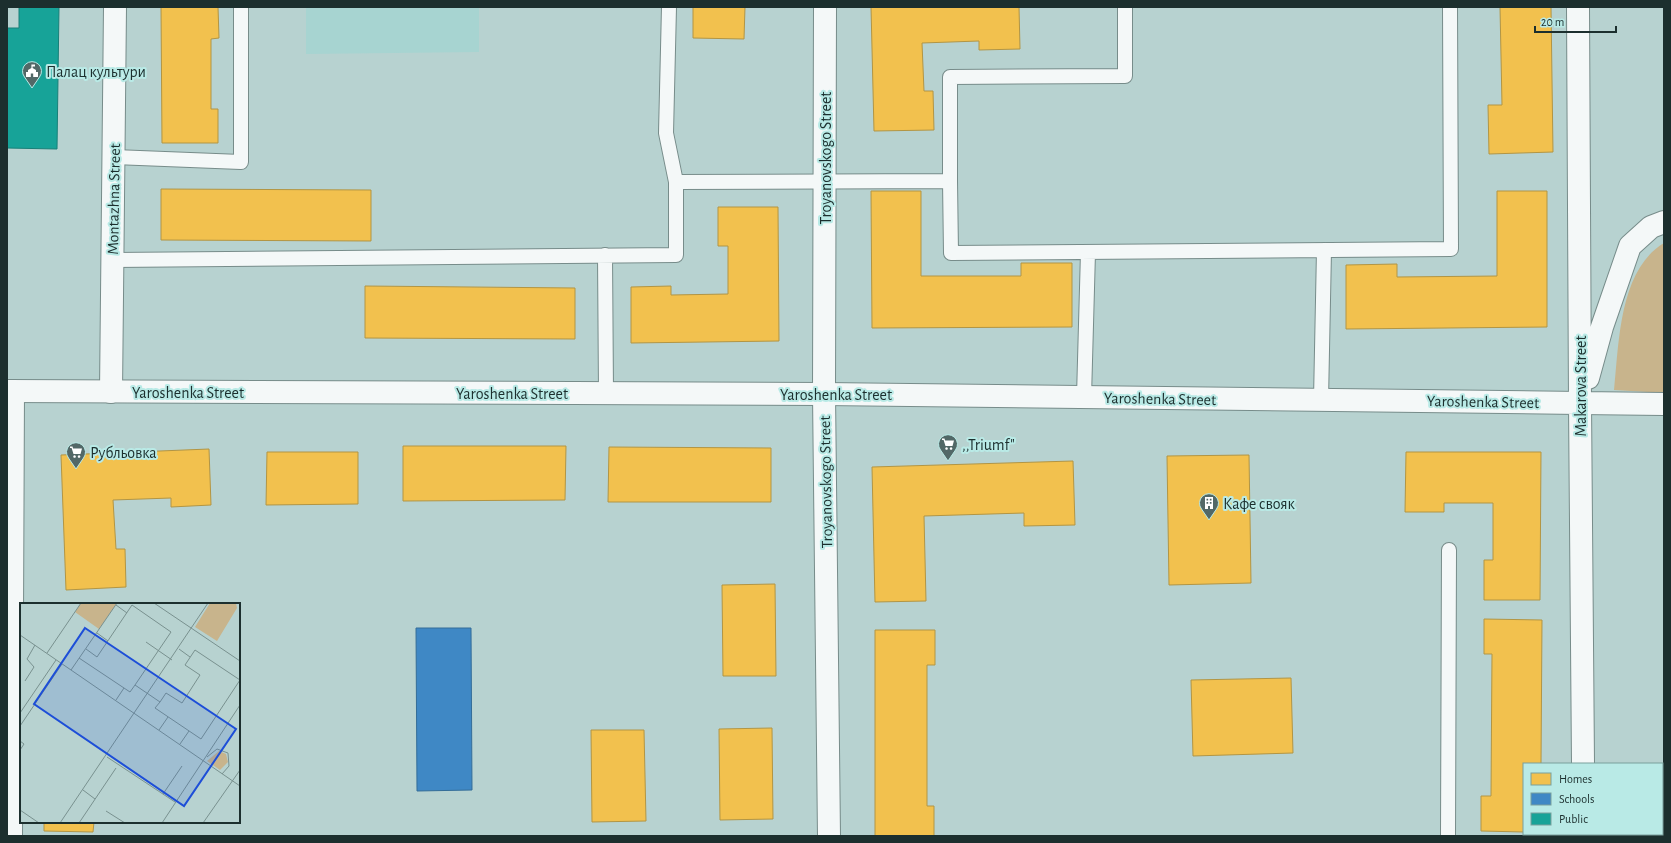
<svg xmlns="http://www.w3.org/2000/svg" width="1671" height="843" font-family="'Alegreya Sans',sans-serif">
  <rect width="100%" height="100%" fill="#b7d2d0"/>
  <path fill="#a7d4d1" d="M306,7H479V52L306,54Z"/>
  <path fill="#c8b48c" d="M1664,243V393L1614,390C1619,343 1619,270 1664,243Z"/>
  <path fill="#f2c14e" stroke="#b29544" d="M161,7H218L219,38L211,39V109H218V143H162Z
    M693,7H745L744,39L693,38Z
    M871,7H1019L1020,49L979,50V41L922,43L924,91H933L934,130L874,131Z
    M1500,7H1551L1553,152L1489,154L1488,105H1502Z
    M161,189L371,190V241L161,240Z
    M871,191H921V276H1021V263H1072V327L872,328Z
    M1497,191H1547V327L1346,329V265L1397,264V277L1497,276Z
    M718,207H778L779,341L631,343V287L671,286V295L728,294V246H718Z
    M365,286L575,288V339L365,338Z
    M403,446H566L565,500L403,501Z
    M609,447L771,448V502H608Z
    M209,449L211,505L171,507V498L113,500L116,549H125L126,587L66,590L61,455Z
    M267,452H358V504L266,505Z
    M1406,452H1541L1540,600H1484V560H1493V503H1444V512H1405Z
    M1249,455L1251,583L1169,585L1167,456Z
    M1073,461L1075,525L1024,526V513L924,516L926,601L875,602L872,467Z
    M775,584L776,676H723L722,585Z
    M1484,619L1542,620L1541,764H1524V832L1481,831V796H1491L1492,654H1484Z
    M875,630H935V665H927V806H934V836H875Z
    M1291,678L1293,753L1193,756L1191,680Z
    M772,728L773,819L720,820L719,729Z
    M591,730H644L646,821L592,822Z
    M44,822H94L93,832L44,831Z"/>
  <path fill="#3f88c5" stroke="#346d98" d="M416,628H471L472,790L417,791Z"/>
  <path fill="#17a398" stroke="#188078" d="M19,7H59L57,149L7,148V28H19Z"/>
  <g fill="none" stroke-linecap="round" stroke-linejoin="round">
    <g stroke="#778c8a" stroke-width="16">
      <path id="service" d="M669,7L666,133L676,182
        M114,157L241,162V7
        M950,181V77L1125,76V7
        M605,255L606,393
        M113,260L676,255V182L950,181L951,253L1451,249L1450,7
        M1084,397L1088,252
        M1321,400L1324,250
        M1448,836L1449,550"/>
    </g>
    <g stroke="#778c8a" stroke-width="24">
      <path id="minor" d="M825,7L824,394L829,836
        M1578,7L1580,403
        M1588,378L1602,327L1630,246L1651,227L1664,222
        M111,392L115,7
        M1580,403L1664,404
        M11,836L13,391"/>
    </g>
    <g stroke="#778c8a" stroke-width="24">
      <path id="tertiary" d="M7,391L824,394L1580,403L1583,764
        M1584,834V836"/>
    </g>
    <use href="#service" stroke="#f4f8f8" stroke-width="14"/>
    <use href="#minor" stroke="#f4f8f8" stroke-width="22"/>
    <use href="#tertiary" stroke="#f4f8f8" stroke-width="22"/>
  </g>
  <defs>
    <g id="civic-pin" transform="scale(1)"><path d="M0 17L-7.5 6A9.5 9.5 0 1 1 7.5 6Z" fill="#526867" stroke="#b9eae6"/><path d="M-.6-6.5H3V-4.5H.6V-3L4-1V1h2V6H-6V1h2V-1L-.6-3ZM-1.2 2.5V6h2.4V2.5Z" fill="#fff"/></g>
    <g id="supermarket-pin" transform="scale(1)"><path d="M0 17L-7.5 6A9.5 9.5 0 1 1 7.5 6Z" fill="#526867" stroke="#b9eae6"/><path d="M-6-5.5h2.5l.6 2H6L4.5 2H-2.5L-4.4-4H-6ZM-1.5 3.2a1.3 1.3 0 1 0 .1 0ZM3 3.2a1.3 1.3 0 1 0 .1 0Z" fill="#fff"/></g>
    <g id="building-pin" transform="scale(1)"><path d="M0 17L-7.5 6A9.5 9.5 0 1 1 7.5 6Z" fill="#526867" stroke="#b9eae6"/><path d="M-4-6H4V6H1V3H-1V6H-4ZM-2.5-4.3h1.7v1.8h-1.7ZM.8-4.3h1.7v1.8H.8ZM-2.5-1h1.7V.8h-1.7ZM.8-1h1.7V.8H.8Z" fill="#fff"/></g>
  </defs>
  <g fill-rule="evenodd">
    <use href="#civic-pin" x="32" y="71"/>
    <use href="#supermarket-pin" x="948" y="444"/>
    <use href="#supermarket-pin" x="76" y="452"/>
    <use href="#building-pin" x="1209" y="503"/>
  </g>
  <g text-anchor="middle" stroke-width="4" stroke-linejoin="round" paint-order="stroke">
    <g font-size="16" fill="#1c2f2e" stroke="#b9eae6" text-anchor="start">
      <text x="46" y="77">Палац культури</text>
      <text x="962" y="450">,,Triumf"</text>
      <text x="90" y="458">Рубльовка</text>
      <text x="1223" y="509">Кафе свояк</text>
    </g>
    <g font-size="16" fill="#1c2f2e" stroke="#b9eae6">
      <text transform="translate(825 158) rotate(-90)" y="6">Troyanovskogo Street</text>
      <text transform="translate(113 199) rotate(-89)" y="6">Montazhna Street</text>
      <text transform="translate(1580 386) rotate(-90)" y="6">Makarova Street</text>
      <text x="188" y="398">Yaroshenka Street</text>
      <text x="512" y="399">Yaroshenka Street</text>
      <text x="836" y="400">Yaroshenka Street</text>
      <text transform="translate(1160 398) rotate(1)" y="6">Yaroshenka Street</text>
      <text transform="translate(1483 401) rotate(1)" y="6">Yaroshenka Street</text>
      <text transform="translate(825 482) rotate(-91)" y="6">Troyanovskogo Street</text>
    </g>
  </g>
  <g transform="translate(20 603)">
    <rect width="220" height="220" fill="#b7d2d0"/>
    <path d="M61,0H97L79,26L55,9ZM190,0H216L217,5L197,38L175,24ZM199,148L206,151L208,159L200,167L187,158Z" fill="#c8b48c"/>
    <path fill="none" stroke="#79918f" stroke-width="1" d="M134,0L220,58M96,2L107,10M77,30L88,38M0,32L220,183M126,39L152,57M66,46L77,54L112,2L151,29L115,82M159,46L170,54M27,50L61,0M59,55L110,89L115,82L140,99L135,105L181,136L220,77L175,47L165,62L180,72L162,100L146,90L140,99M51,67L97,0M5,78L14,64L7,56L15,42M96,97L104,85M0,110L36,57M0,123L42,61M139,127L148,114M0,138L4,141L0,147M160,141L169,128M87,154L155,199M187,154L197,146L208,150L209,163L202,171M63,187L75,196M143,191L162,163M0,207L19,220M86,208L105,220M40,220L188,0M59,220L96,165M142,220L220,102M183,220L220,167"/>
    <path fill="#1d4ed8" fill-opacity="0.15" stroke="#1d4ed8" stroke-width="2" d="M65,25L216,126L164,203L14,101Z"/>
    <rect width="220" height="220" fill="none" stroke="#1c2f2e" stroke-width="2"/>
  </g>
  <rect width="1671" height="843" fill="none" stroke="#1c2f2e" stroke-width="16"/>
  <rect x="1523" y="763" width="140" height="72" fill="#b9eae6" stroke="#7a9f9c"/>
  <rect x="1531" y="773" width="20" height="12" fill="#f2c14e" stroke="#7a9f9c"/>
  <text x="1559" y="783" font-size="12" fill="#1c2f2e">Homes</text>
  <rect x="1531" y="793" width="20" height="12" fill="#3f88c5" stroke="#7a9f9c"/>
  <text x="1559" y="803" font-size="12" fill="#1c2f2e">Schools</text>
  <rect x="1531" y="813" width="20" height="12" fill="#17a398" stroke="#7a9f9c"/>
  <text x="1559" y="823" font-size="12" fill="#1c2f2e">Public</text>
  <path d="M1535 26v6h81v-6" fill="none" stroke="#1c2f2e" stroke-width="2"/>
  <text x="1541" y="26" font-size="12" fill="#1c2f2e" stroke="#b9eae6" stroke-width="3" paint-order="stroke">20 m</text>
</svg>
